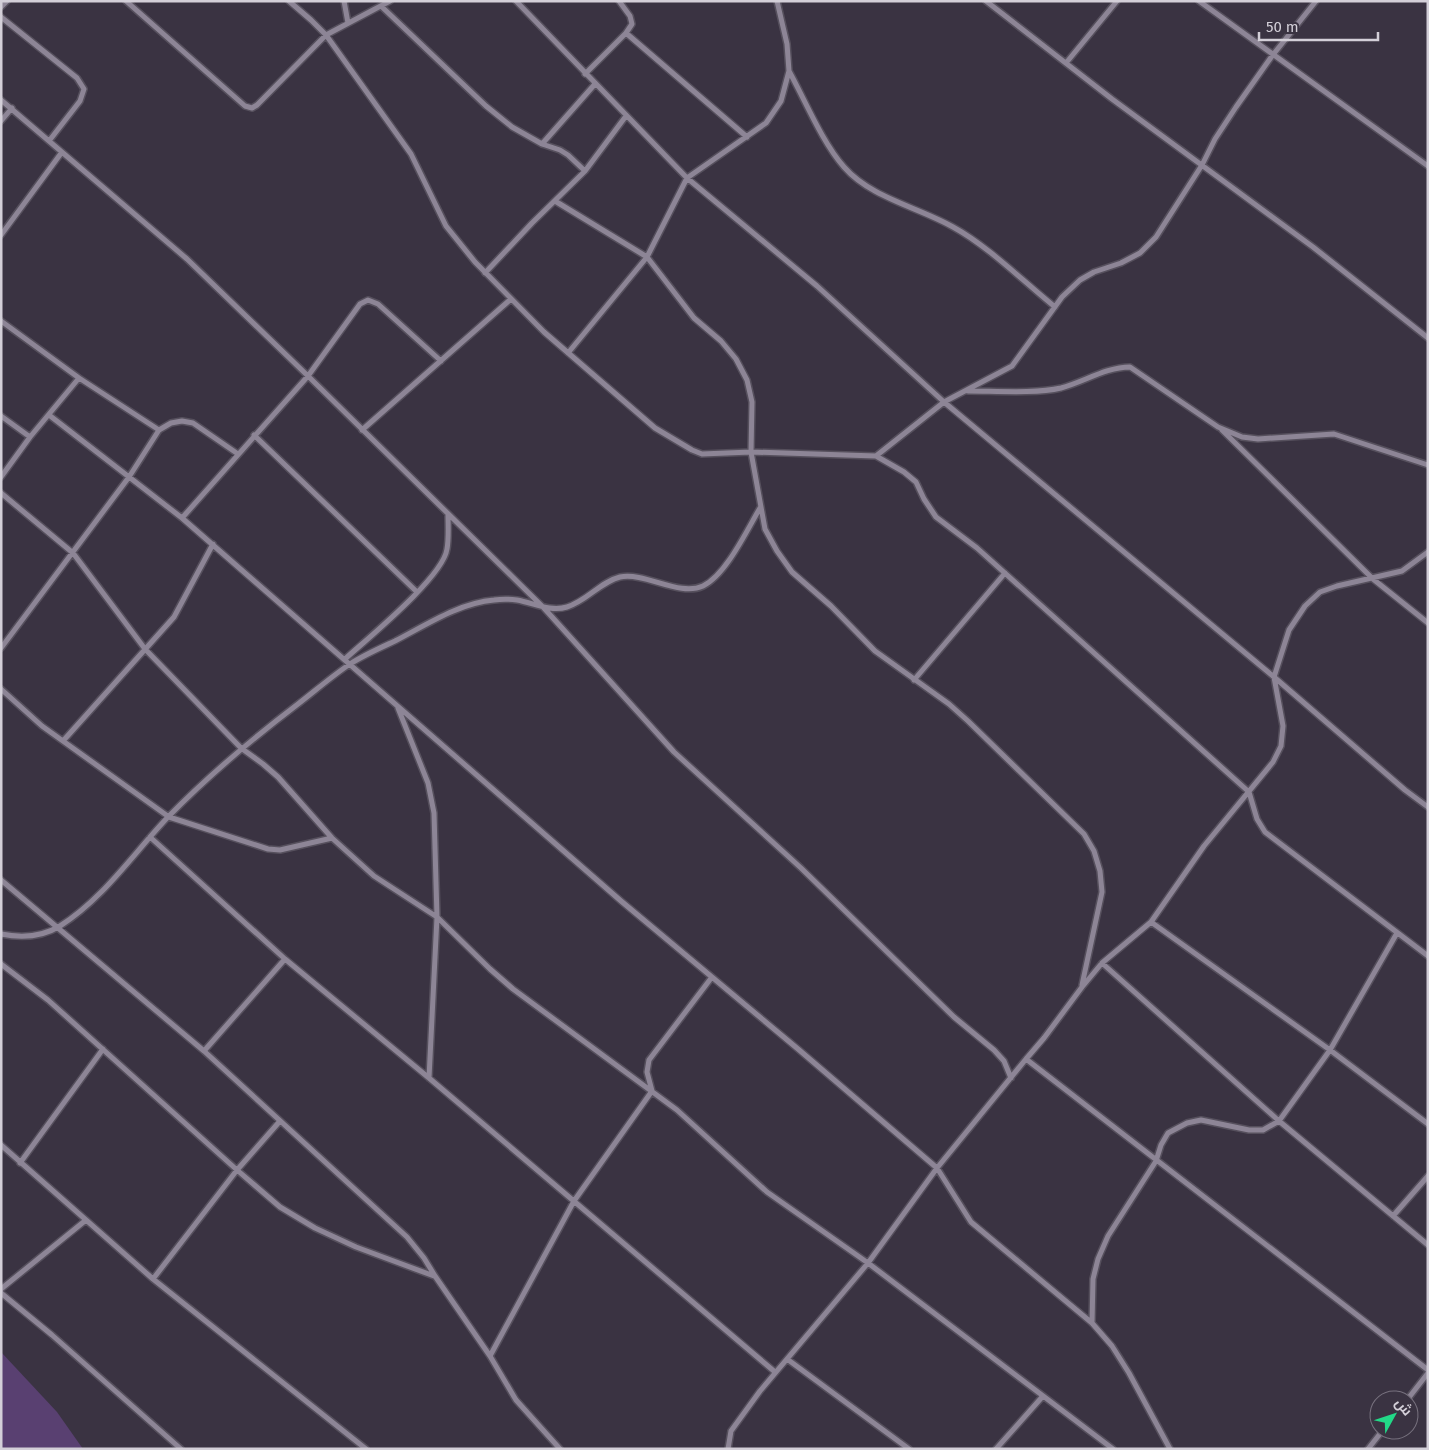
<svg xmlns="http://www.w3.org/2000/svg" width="1429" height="1450" font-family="'Fira Sans',Cairo,sans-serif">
  <rect width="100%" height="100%" fill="#3a3342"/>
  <path fill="#594071" d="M1,1352L57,1412L83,1449H1Z"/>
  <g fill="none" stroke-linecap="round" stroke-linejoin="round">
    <g stroke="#56505d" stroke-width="8">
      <path id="street" d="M126,1L245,106L252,108L257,105L326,35L390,1
        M289,1L311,20L326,35L411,154L446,226L475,262L544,332L655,428L692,450L702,454L751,452L876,456L904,472L916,482L924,499L936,517L977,548L1249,792L1257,819L1265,832L1428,956
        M344,1L348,23
        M516,1L687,178L817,286L944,402L1274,677L1405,790L1428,807
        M986,1L1112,99L1313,247L1428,338
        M1199,1L1428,166
        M381,6L486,106L512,127L542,144L560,150L568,155L585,171
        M1,7L7,1
        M1,17L77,78L84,89L80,101L49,141
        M626,33L747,137
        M1066,63L1117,1
        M789,71C805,100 822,142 844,167C871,198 918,207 953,227C988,246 1024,282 1055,307
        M585,74L626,33L632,24L630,16L619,1
        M1,100L187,259L308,376L543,607L674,752L801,868L954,1017L994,1050L1004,1061L1011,1078
        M1,121L12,108
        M542,144L595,84
        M555,201L647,257L694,318L721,341L736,359L747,380L752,402L751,452L765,529L777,551L792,572L831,606L875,651L949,704L968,721L1084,834L1094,851L1100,871L1102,892L1082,985
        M1,235L62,152
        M485,273L532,223L585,171L626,116
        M1,321L79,378L159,430
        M568,353L647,257L687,178L766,123L781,101L789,71L787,44L777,1
        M968,391C995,391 1035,394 1061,388C1084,382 1106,367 1130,367L1218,427L1242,437L1258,439L1334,434L1428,465
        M49,415L182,518L621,901L798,1049L937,1168L971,1222L1092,1323L1112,1346L1129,1373L1170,1449
        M1,416L30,437
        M362,430L511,299
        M1222,430L1373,579L1428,623
        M254,435L417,592
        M876,456L944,402L1012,366L1062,297L1080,280L1094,272L1121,263L1140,253L1156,237L1202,165L1215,139L1236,107L1272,56L1316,1
        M1,477L30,437L79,378
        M1,493L73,553L145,649L241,748L263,764L278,777L332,838L374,876L437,917L490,969L513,989L677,1110L767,1192L868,1263L1113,1449
        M182,518L308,376L360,304L368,300L378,304L441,361
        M1,648L129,477L159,430L171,423L182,421L193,423L238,454
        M345,659C368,638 443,577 447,549C449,538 448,525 448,514
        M914,680L1005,573
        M1,689L42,726L169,817L268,849L280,850L332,838
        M398,708L428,783L434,813L437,917L429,1078
        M63,741L174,617L213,544
        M150,837L285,959L429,1078L775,1372
        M1,880L204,1051L407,1237L424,1258L435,1276L490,1356L516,1400L560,1449
        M1151,922L1330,1050L1428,1124
        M1,934C21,938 42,937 60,926C103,899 133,854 168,817C208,776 252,739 298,704C315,691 332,676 350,664C364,655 380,648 395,641C426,625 459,603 494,600C501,599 510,599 517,600C534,603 550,612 567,607C587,601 600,582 620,577C646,572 679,597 703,586C726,575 747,530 760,508
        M1102,963L1279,1121L1428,1245
        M1,964L48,1000L237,1170L280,1207L315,1228L356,1247L434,1276
        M204,1051L285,959
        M1026,1059L1428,1370
        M1,1145L153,1279L366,1449
        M20,1163L103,1049
        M1393,1216L1428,1176
        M153,1279L237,1170L280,1121
        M1,1289L86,1220
        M1,1293L52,1335L181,1449
        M1092,1323L1093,1279L1098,1259L1108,1236L1156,1161L1161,1145L1168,1133L1187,1123L1201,1120L1249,1130H1263L1279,1121L1330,1050L1397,933
        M490,1356L574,1201L652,1091L647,1072L649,1060L712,977
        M787,1359L909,1449
        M1407,1400L1428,1373
        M728,1449L731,1431L760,1391L868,1263L937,1168L1026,1059L1044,1038L1082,987L1102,963L1151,922L1204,846L1273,762L1281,746L1283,726L1274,677L1289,630L1305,606L1320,592L1337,586L1402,571L1428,552
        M996,1449L1043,1396
        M1368,1449L1383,1430"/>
    </g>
    <use href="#street" stroke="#8d8596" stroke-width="5"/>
  </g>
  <rect width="1429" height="1450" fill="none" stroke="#d3cfd8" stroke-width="5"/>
  <g transform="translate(1394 1415) rotate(50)"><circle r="24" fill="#3a3342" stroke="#77717e"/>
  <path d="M0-4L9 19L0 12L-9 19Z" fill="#22d887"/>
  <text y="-8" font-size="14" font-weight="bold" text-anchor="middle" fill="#d3cfd8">ش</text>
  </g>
  <path d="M1259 32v8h119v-8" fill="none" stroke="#d3cfd8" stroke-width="2.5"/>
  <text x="1266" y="32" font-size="15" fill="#d3cfd8" stroke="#3a3342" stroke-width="4" paint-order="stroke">50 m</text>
</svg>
